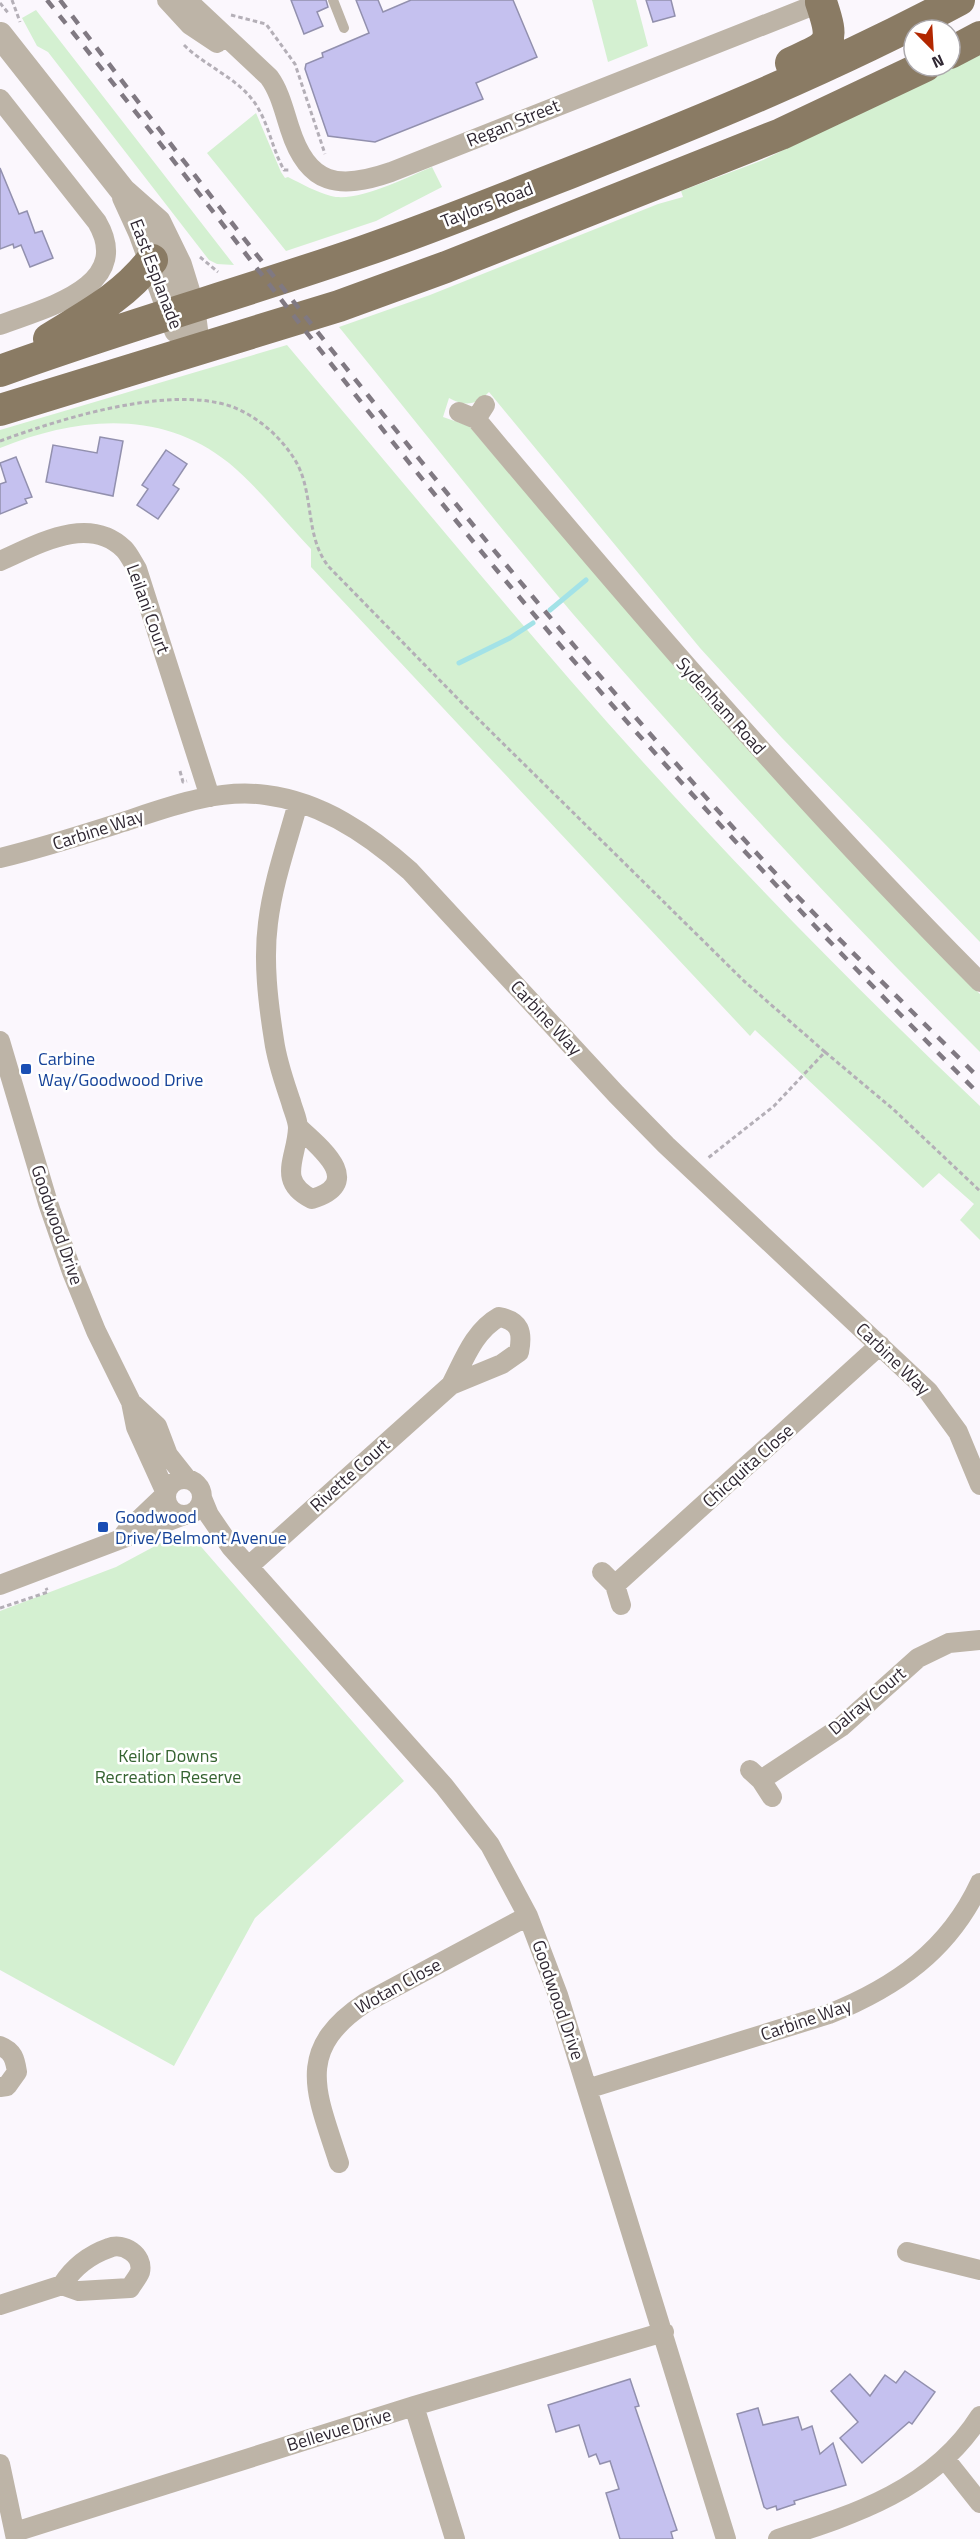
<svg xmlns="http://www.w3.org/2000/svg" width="980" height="2539" font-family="'Titillium Web',sans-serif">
  <rect width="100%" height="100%" fill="#fbf7fd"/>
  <path fill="#d4f0d1" d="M592,0H636L648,46L608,62Z
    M36,10L234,265L217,264L209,260L48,52L37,46L22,18Z
    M980,54V942L782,738L700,648L489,392C476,405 466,407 449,398L443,417L469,426C635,620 799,815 980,994V1052C839,911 704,765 573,614C493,520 417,423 339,327L430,295L658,204L683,197L681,191L763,160Z
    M256,113L281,172L285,178L288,177C302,184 316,192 331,196C357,203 407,177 432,167L442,187L376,221L286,251L207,153Z
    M287,345C382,457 475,570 571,681C700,829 837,971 980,1106V1240L960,1220L974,1204L939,1173L923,1188L755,1030L750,1036L311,567V549C284,521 258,487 229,463C161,408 76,417 0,448V430Z
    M170,1538L197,1542L404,1781L255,1918L174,2066L0,1970V1611L116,1567Z"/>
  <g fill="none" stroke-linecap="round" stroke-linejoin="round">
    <path stroke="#a3e2e7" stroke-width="5" d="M550,610L586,580
      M459,663L510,638L533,623"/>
  </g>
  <path fill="#c5c1ef" stroke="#9290ae" stroke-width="1.5" d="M291,0H326L328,7L317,12L323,26L304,34Z
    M356,0H378L383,12L411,0H513L537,57L476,83L483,99L375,142L328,136L305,69L306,64L323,57L322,53L369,33Z
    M646,0H671L675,16L653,22Z
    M0,168L19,214L27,211L35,233L42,231L53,258L30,267L21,245L14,248L13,244L0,249Z
    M100,437L123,441L113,496L46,482L53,445L97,453Z
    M166,450L187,464L173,485L179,489L158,519L137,505L148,489L142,485Z
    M16,457L32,497L25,499L27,503L0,514V484L6,482L0,463Z
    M905,2371L935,2392L912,2424L909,2422L862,2463L840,2438L858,2422L831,2391L850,2374L870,2396L885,2375L896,2383Z
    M630,2379L639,2406L635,2407L677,2530L671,2532L673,2539H620L606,2493L619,2489L610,2461L600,2464L596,2454L589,2457L579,2425L556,2432L548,2405Z
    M758,2408L763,2425L798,2417L802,2430L812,2426L820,2454L833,2443L846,2485L794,2501L795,2504L777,2510L776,2506L767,2509L764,2507L737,2414Z"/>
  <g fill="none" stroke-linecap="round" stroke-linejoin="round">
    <path stroke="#b4afb7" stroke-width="3" stroke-dasharray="4.5 3" stroke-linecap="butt" d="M12,0L20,22
      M0,3L9,14
      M231,15L266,24L295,64L325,154
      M184,45C204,65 233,76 251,98C268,118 271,147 284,170H289
      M200,257L218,272
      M0,441C60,419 170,384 233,407C258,417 281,437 295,460C315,493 304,536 329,567L464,705L744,981L825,1052L774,1106L708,1158
      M180,771L183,782L187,781
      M825,1052L893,1109L980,1191
      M0,1608L48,1592L46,1588"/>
    <path stroke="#bdb4a7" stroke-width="10" d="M333,0L344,28"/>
    <path stroke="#bdb4a7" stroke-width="20" d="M167,0L190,25L217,43
      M187,0L269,77C280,92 284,111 290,129C308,186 339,190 391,172L827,0
      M0,99L97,222C135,287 44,308 0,325
      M459,412L476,419L485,405
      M476,419C638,612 802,803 980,982
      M0,561C37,545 88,514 124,549C129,554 133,563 137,569L210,797
      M0,858C42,848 82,835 123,822C168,807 218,788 266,795C322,802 370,835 410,871L616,1094L666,1145L928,1391L958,1432L980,1485
      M0,1041L48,1203L72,1272L96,1331L131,1402L136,1427L166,1493
      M298,1127C321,1148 365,1183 312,1199C276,1181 297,1158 298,1128C298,1120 293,1110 291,1102C284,1081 277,1062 274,1040C268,1002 263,961 268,923C273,882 287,843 298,803
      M131,1402L157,1426L168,1455L187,1479
      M166 1497a18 18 0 1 1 36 0a18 18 0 1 1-36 0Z
      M202,1498L209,1515L231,1547L444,1786L490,1845L528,1916L558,1995L726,2539
      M125,1533L166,1494
      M249,1566L451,1385L502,1364L519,1352C523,1332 520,1321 499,1317C474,1331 464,1360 451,1385
      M602,1572L615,1585L621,1605
      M0,1585L182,1516
      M615,1585L880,1345
      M750,1770L761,1780L772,1797
      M761,1780L841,1727L918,1658L949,1643L980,1640
      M0,2046C13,2051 15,2059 17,2072L7,2086L0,2087
      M587,2089L829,2014C896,1987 949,1950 980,1883
      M339,2163C317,2094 293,2051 365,2003L528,1916
      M907,2252L980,2270
      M0,2305L62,2285L79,2291L130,2288C133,2283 138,2277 140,2272C144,2255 123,2242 109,2248C89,2255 73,2268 62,2285
      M414,2406L455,2539
      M945,2459L980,2503
      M0,2464L16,2539
      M15,2532L414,2406L664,2332
      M778,2539C856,2514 934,2489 980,2416"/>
    <path stroke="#bdb4a7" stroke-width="26" d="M0,35L123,191L158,222L179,265L192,307L195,330L193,351
      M125,197L141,232L177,330"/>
    <path stroke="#8a7b64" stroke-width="32" d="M950,53L980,37
      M791,63C830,45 836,46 821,2
      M49,339C89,314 122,298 152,260
      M0,371C120,327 243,293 364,251C434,227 502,199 572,172C704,120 834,67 959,0
      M0,410L339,306L446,267L781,134L925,66"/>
    <path stroke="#807982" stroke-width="4.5" stroke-dasharray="10 10" stroke-linecap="butt" d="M47,0C198,188 341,383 495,568C648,752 811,926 980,1095
      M60,0C275,281 493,561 730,824C810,913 896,995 980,1079"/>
  </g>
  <g fill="#1a4fb4" stroke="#fff" stroke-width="2">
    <rect x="20" y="1063" width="12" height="12" rx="3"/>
    <rect x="97" y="1521" width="12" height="12" rx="3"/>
  </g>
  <g text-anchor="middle" stroke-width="5" stroke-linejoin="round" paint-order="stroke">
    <g font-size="18" fill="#302833" stroke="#fff">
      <text transform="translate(513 123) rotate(-22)" y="6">Regan Street</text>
      <text transform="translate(487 205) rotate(-21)" y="6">Taylors Road</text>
      <text transform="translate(156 274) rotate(69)" y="6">East Esplanade</text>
      <text transform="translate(148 609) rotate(70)" y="6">Leilani Court</text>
      <text transform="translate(721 706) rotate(48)" y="6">Sydenham Road</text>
      <text transform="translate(98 830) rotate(-18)" y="6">Carbine Way</text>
      <text transform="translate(546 1018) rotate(47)" y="6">Carbine Way</text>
      <text transform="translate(57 1225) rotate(71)" y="6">Goodwood Drive</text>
      <text transform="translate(893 1359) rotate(44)" y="6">Carbine Way</text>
      <text transform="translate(748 1466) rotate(-42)" y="6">Chicquita Close</text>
      <text transform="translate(350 1475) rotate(-42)" y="6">Rivette Court</text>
      <text transform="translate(867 1701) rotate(-40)" y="6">Dalray Court</text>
      <text transform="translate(398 1986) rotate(-29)" y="6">Wotan Close</text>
      <text transform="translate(558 2000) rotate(71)" y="6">Goodwood Drive</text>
      <text transform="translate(806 2020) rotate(-19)" y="6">Carbine Way</text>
      <text transform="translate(339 2430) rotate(-17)" y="6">Bellevue Drive</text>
    </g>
    <g font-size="18" fill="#164399" stroke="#fff" text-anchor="start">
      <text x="38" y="1065">Carbine<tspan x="38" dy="21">Way/Goodwood Drive</tspan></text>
      <text x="115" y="1523">Goodwood<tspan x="115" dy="21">Drive/Belmont Avenue</tspan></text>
    </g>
    <g font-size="18" fill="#356331" stroke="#fff">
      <text x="168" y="1762">Keilor Downs<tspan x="168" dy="21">Recreation Reserve</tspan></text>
    </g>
  </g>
  <g transform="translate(932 48) rotate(156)"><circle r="28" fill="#ffffff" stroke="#aca9ad" stroke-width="1.5"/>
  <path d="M0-4.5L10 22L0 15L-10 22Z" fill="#b22700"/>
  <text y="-9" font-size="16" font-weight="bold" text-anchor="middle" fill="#302833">N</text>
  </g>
</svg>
